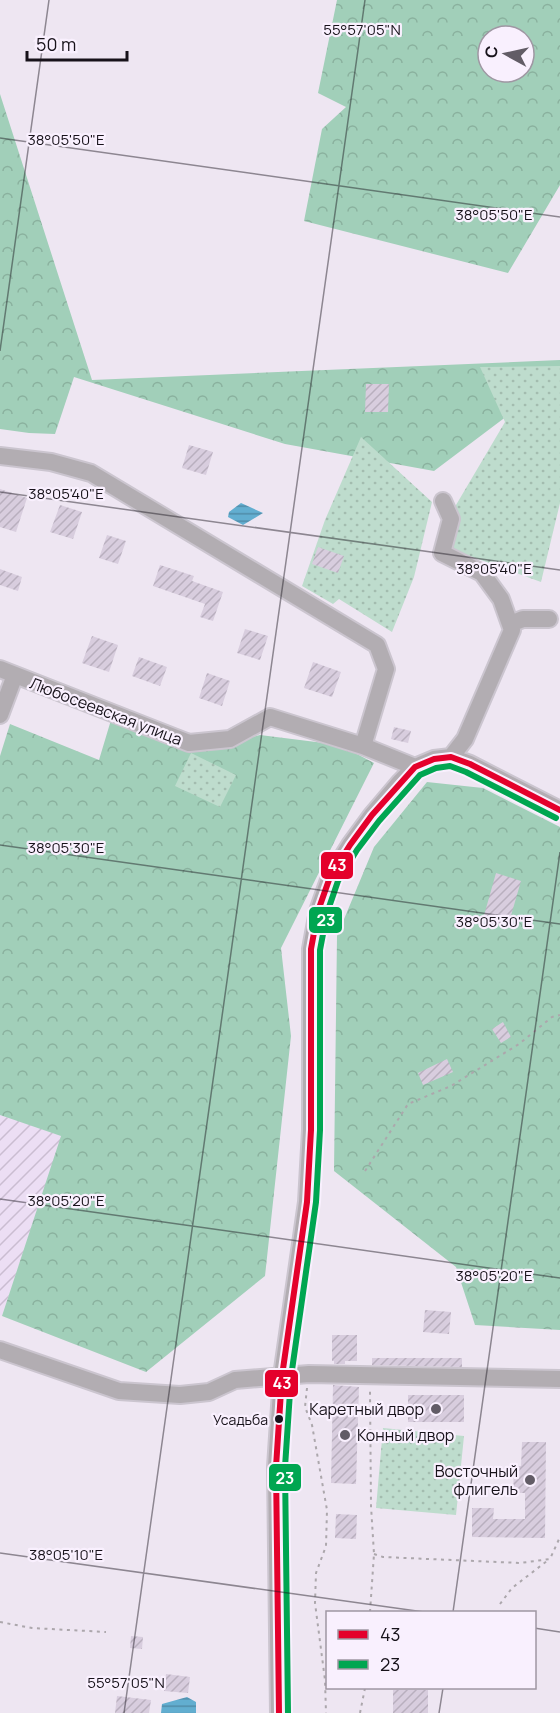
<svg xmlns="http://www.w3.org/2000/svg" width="560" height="1713" font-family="Manrope,sans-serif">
  <defs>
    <pattern id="industrial-furrows" width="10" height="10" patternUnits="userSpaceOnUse" patternTransform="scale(1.5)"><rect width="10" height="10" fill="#ecdef4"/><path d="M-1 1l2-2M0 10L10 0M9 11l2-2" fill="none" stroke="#cabdd1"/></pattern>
    <pattern id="forest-crowns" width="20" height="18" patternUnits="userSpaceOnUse" patternTransform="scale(1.5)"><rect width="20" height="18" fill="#a1cfb9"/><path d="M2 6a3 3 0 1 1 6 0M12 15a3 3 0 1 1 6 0" fill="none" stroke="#8ab19e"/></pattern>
    <pattern id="park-dots" width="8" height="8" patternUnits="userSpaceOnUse" patternTransform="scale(1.5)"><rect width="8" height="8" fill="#bedccd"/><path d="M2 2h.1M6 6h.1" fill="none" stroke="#a3bcaf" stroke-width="1.8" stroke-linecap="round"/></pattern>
    <pattern id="water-rules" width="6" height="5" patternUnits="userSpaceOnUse" patternTransform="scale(1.5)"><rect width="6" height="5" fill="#62aed0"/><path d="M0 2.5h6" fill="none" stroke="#508ca8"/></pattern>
    <pattern id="building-hatch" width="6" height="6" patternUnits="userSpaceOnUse" patternTransform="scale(1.5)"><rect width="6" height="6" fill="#d8cdde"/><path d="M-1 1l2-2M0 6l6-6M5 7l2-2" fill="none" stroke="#b9afbe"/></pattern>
  </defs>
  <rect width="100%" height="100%" fill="#eee6f2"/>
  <path fill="url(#industrial-furrows)" d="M0,1115L62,1135L2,1316L0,1315Z"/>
  <path fill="url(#forest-crowns)" fill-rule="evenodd" d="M337,0H560V185L508,273L304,221L322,129L346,107L318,93ZM488,36H524V72H488Z
    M0,94L92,380L560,360V404L507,416L434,471L285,444L74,377L55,434L29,433L0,429Z
    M111,720L198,751L260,735L340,745L374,763L281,948L291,1036L265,1276L146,1372L2,1316L61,1136L0,1115V756L10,724L99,760Z
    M427,782L483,788L560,827V1330L475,1325L456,1267L334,1171L337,936L374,847Z"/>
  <path fill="url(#park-dots)" d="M560,366V503L541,582L448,548L456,505L505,422L480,367Z
    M361,437L432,502L414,577L392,632L339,599L333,604L302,586L325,520Z
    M191,753L236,775L220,807L175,786Z
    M383,1428L464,1436L456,1515L376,1508Z"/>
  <path fill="url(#water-rules)" d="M241,503L263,513L243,525L228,517L229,512Z
    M187,1697L196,1702V1713H161L162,1704Z"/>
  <path fill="url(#building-hatch)" d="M366,384H389L388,412H365Z
    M189,445L213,452L206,475L182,468Z
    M0,489L27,498L16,532L0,527Z
    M60,505L82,512L73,539L50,532Z
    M107,535L126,541L118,564L99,558Z
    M318,547L344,556L338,573L312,564Z
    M160,565L194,576L192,581L223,592L213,621L200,617L205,604L153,586Z
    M0,569L22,577L18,591L0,585Z
    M245,629L268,636L260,660L237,653Z
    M92,636L118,645L109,672L82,663Z
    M139,657L167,667L160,686L132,676Z
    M313,662L341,672L332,697L304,688Z
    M207,673L230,681L222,706L199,698Z
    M394,727L411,731L408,743L391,739Z
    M496,873L521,881L508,926L483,919Z
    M503,1022L511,1037L501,1043L492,1029Z
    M447,1059L453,1072L423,1085L418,1073Z
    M425,1310L451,1312L449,1334L423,1332Z
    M332,1335H357V1361H345V1364H334V1361H332Z
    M372,1358H462V1367L372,1365Z
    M333,1385L359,1387L356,1484L331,1483Z
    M408,1395H464V1422H408Z
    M522,1442H546L545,1538L472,1537V1508H494L493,1519H525V1493H513L514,1466H521Z
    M336,1514L357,1515L356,1539L335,1538Z
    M131,1636L143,1637L142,1649L130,1648Z
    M166,1674L190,1677L188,1693L164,1691Z
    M393,1690H428V1713H393Z
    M117,1696L151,1700L149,1713H115Z"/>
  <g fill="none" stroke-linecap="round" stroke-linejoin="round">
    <g stroke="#cbc5cf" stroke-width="20">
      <path id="minor" d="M0,456L51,462L91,473L377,645L386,669L363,746
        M443,501L451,519L442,553L482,573L501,599L512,630L465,739L451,757
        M510,624L523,619H549
        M0,669L189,743L230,739L270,717L363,746L415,767
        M0,715L15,675
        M0,1350L119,1391L180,1395L209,1392L235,1380L309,1374L560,1379
        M279,1713L276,1467L282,1376L307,1202L311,1130V949L318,911L330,877L350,845L372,815L400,782L415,767L434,759L451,757L470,764L560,810"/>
    </g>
    <path stroke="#aca7ac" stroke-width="2" stroke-dasharray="3 4.5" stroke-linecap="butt" d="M365,1171L408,1104L451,1086L519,1044L552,1017L560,1015
      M307,1388L305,1407L312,1425L327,1510L326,1546L316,1573L315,1603L325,1680L326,1713
      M374,1554L383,1557L520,1563L550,1559L560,1537
      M500,1604L512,1588L547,1561
      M370,1612L374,1554L371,1506L370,1391
      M0,1622L32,1628L106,1632
      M360,1713L365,1688"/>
    <use href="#minor" stroke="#b2adb2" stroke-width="16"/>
    <g stroke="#f9f0fe" stroke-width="10">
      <path id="bus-1" d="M279,1713L276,1467L282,1376L307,1202L311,1130V949L318,911L330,877L350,845L372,815L415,767L434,759L451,757L470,764L560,810"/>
    </g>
    <g stroke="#f9f0fe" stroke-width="10">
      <path id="bus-2" d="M288,1713L285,1467L291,1377L316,1202L320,1130V950L327,913L338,881L357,850L379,821L420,775L436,768L450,766L466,772L556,818"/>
    </g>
    <use href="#bus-1" stroke="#e4002b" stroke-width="6"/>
    <use href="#bus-2" stroke="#00a651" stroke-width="6"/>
  </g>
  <path fill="none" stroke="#17121a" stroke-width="1.5" stroke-opacity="0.45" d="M0,138L560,217M0,351L49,0M0,492L560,570M0,845L560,924M0,1199L560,1278M0,1553L424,1612M453,1612L560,852M534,1628L560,1632M124,1713L365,0M439,1713L443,1688"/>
  <g fill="#625c66" stroke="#f9f0fe" stroke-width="2">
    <circle cx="436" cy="1409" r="6"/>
    <circle cx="345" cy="1435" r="6"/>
    <circle cx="530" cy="1480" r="6"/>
  </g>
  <circle fill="#17121a" stroke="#f9f0fe" stroke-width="2" cx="279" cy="1419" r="5"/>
  <g text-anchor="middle" stroke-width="4.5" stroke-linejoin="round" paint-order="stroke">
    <g font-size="14" fill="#17121a" stroke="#f9f0fe" text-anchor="end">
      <text x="268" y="1425">Усадьба</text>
    </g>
    <g font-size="16" fill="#17121a" stroke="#f9f0fe">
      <text transform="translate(106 711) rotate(21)" y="6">Любосеевская улица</text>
    </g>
    <g font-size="16" fill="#17121a" stroke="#f9f0fe" text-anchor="end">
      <text x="424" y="1415">Каретный двор</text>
      <text x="357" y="1441" text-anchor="start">Конный двор</text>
      <text x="518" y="1477">Восточный<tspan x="518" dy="18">флигель</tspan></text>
    </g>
  </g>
  <g font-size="15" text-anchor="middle" fill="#17121a" stroke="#f9f0fe" stroke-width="4.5" stroke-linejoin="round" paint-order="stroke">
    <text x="362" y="35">55°57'05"N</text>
    <text x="66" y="145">38°05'50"E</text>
    <text x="494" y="220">38°05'50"E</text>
    <text x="66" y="499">38°05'40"E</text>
    <text x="494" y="574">38°05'40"E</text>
    <text x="66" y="853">38°05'30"E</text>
    <text x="494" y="927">38°05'30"E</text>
    <text x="66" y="1206">38°05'20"E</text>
    <text x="494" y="1281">38°05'20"E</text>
    <text x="66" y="1560">38°05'10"E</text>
    <text x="126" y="1688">55°57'05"N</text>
  </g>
  <g stroke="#f9f0fe" stroke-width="2">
    <rect x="320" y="851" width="34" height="29" rx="6" fill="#e4002b"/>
    <rect x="308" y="906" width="35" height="28" rx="6" fill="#00a651"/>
    <rect x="264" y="1369" width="35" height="29" rx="6" fill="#e4002b"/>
    <rect x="268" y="1463" width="34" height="29" rx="6" fill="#00a651"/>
  </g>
  <g font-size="16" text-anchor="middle" font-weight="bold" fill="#fff">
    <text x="337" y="871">43</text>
    <text x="326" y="926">23</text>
    <text x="282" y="1389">43</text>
    <text x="285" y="1484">23</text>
  </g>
  <rect x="326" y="1611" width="210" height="78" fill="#f9f0fe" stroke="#9f97a3" stroke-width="1.5"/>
  <rect x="338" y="1630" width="30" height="9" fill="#e4002b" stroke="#9f97a3" stroke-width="1.5"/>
  <text x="380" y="1641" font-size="18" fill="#17121a">43</text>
  <rect x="338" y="1660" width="30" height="9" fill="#00a651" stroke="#9f97a3" stroke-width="1.5"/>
  <text x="380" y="1671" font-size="18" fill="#17121a">23</text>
  <g transform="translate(506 54) rotate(278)"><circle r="28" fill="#f9f0fe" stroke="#9f97a3" stroke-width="1.5"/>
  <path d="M0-4.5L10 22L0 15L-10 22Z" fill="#625c66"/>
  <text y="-9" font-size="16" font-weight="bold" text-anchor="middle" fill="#17121a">С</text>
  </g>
  <path d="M27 51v9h100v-9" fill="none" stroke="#17121a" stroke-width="3"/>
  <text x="36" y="51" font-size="18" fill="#17121a" stroke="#f9f0fe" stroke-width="4.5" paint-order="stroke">50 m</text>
</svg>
